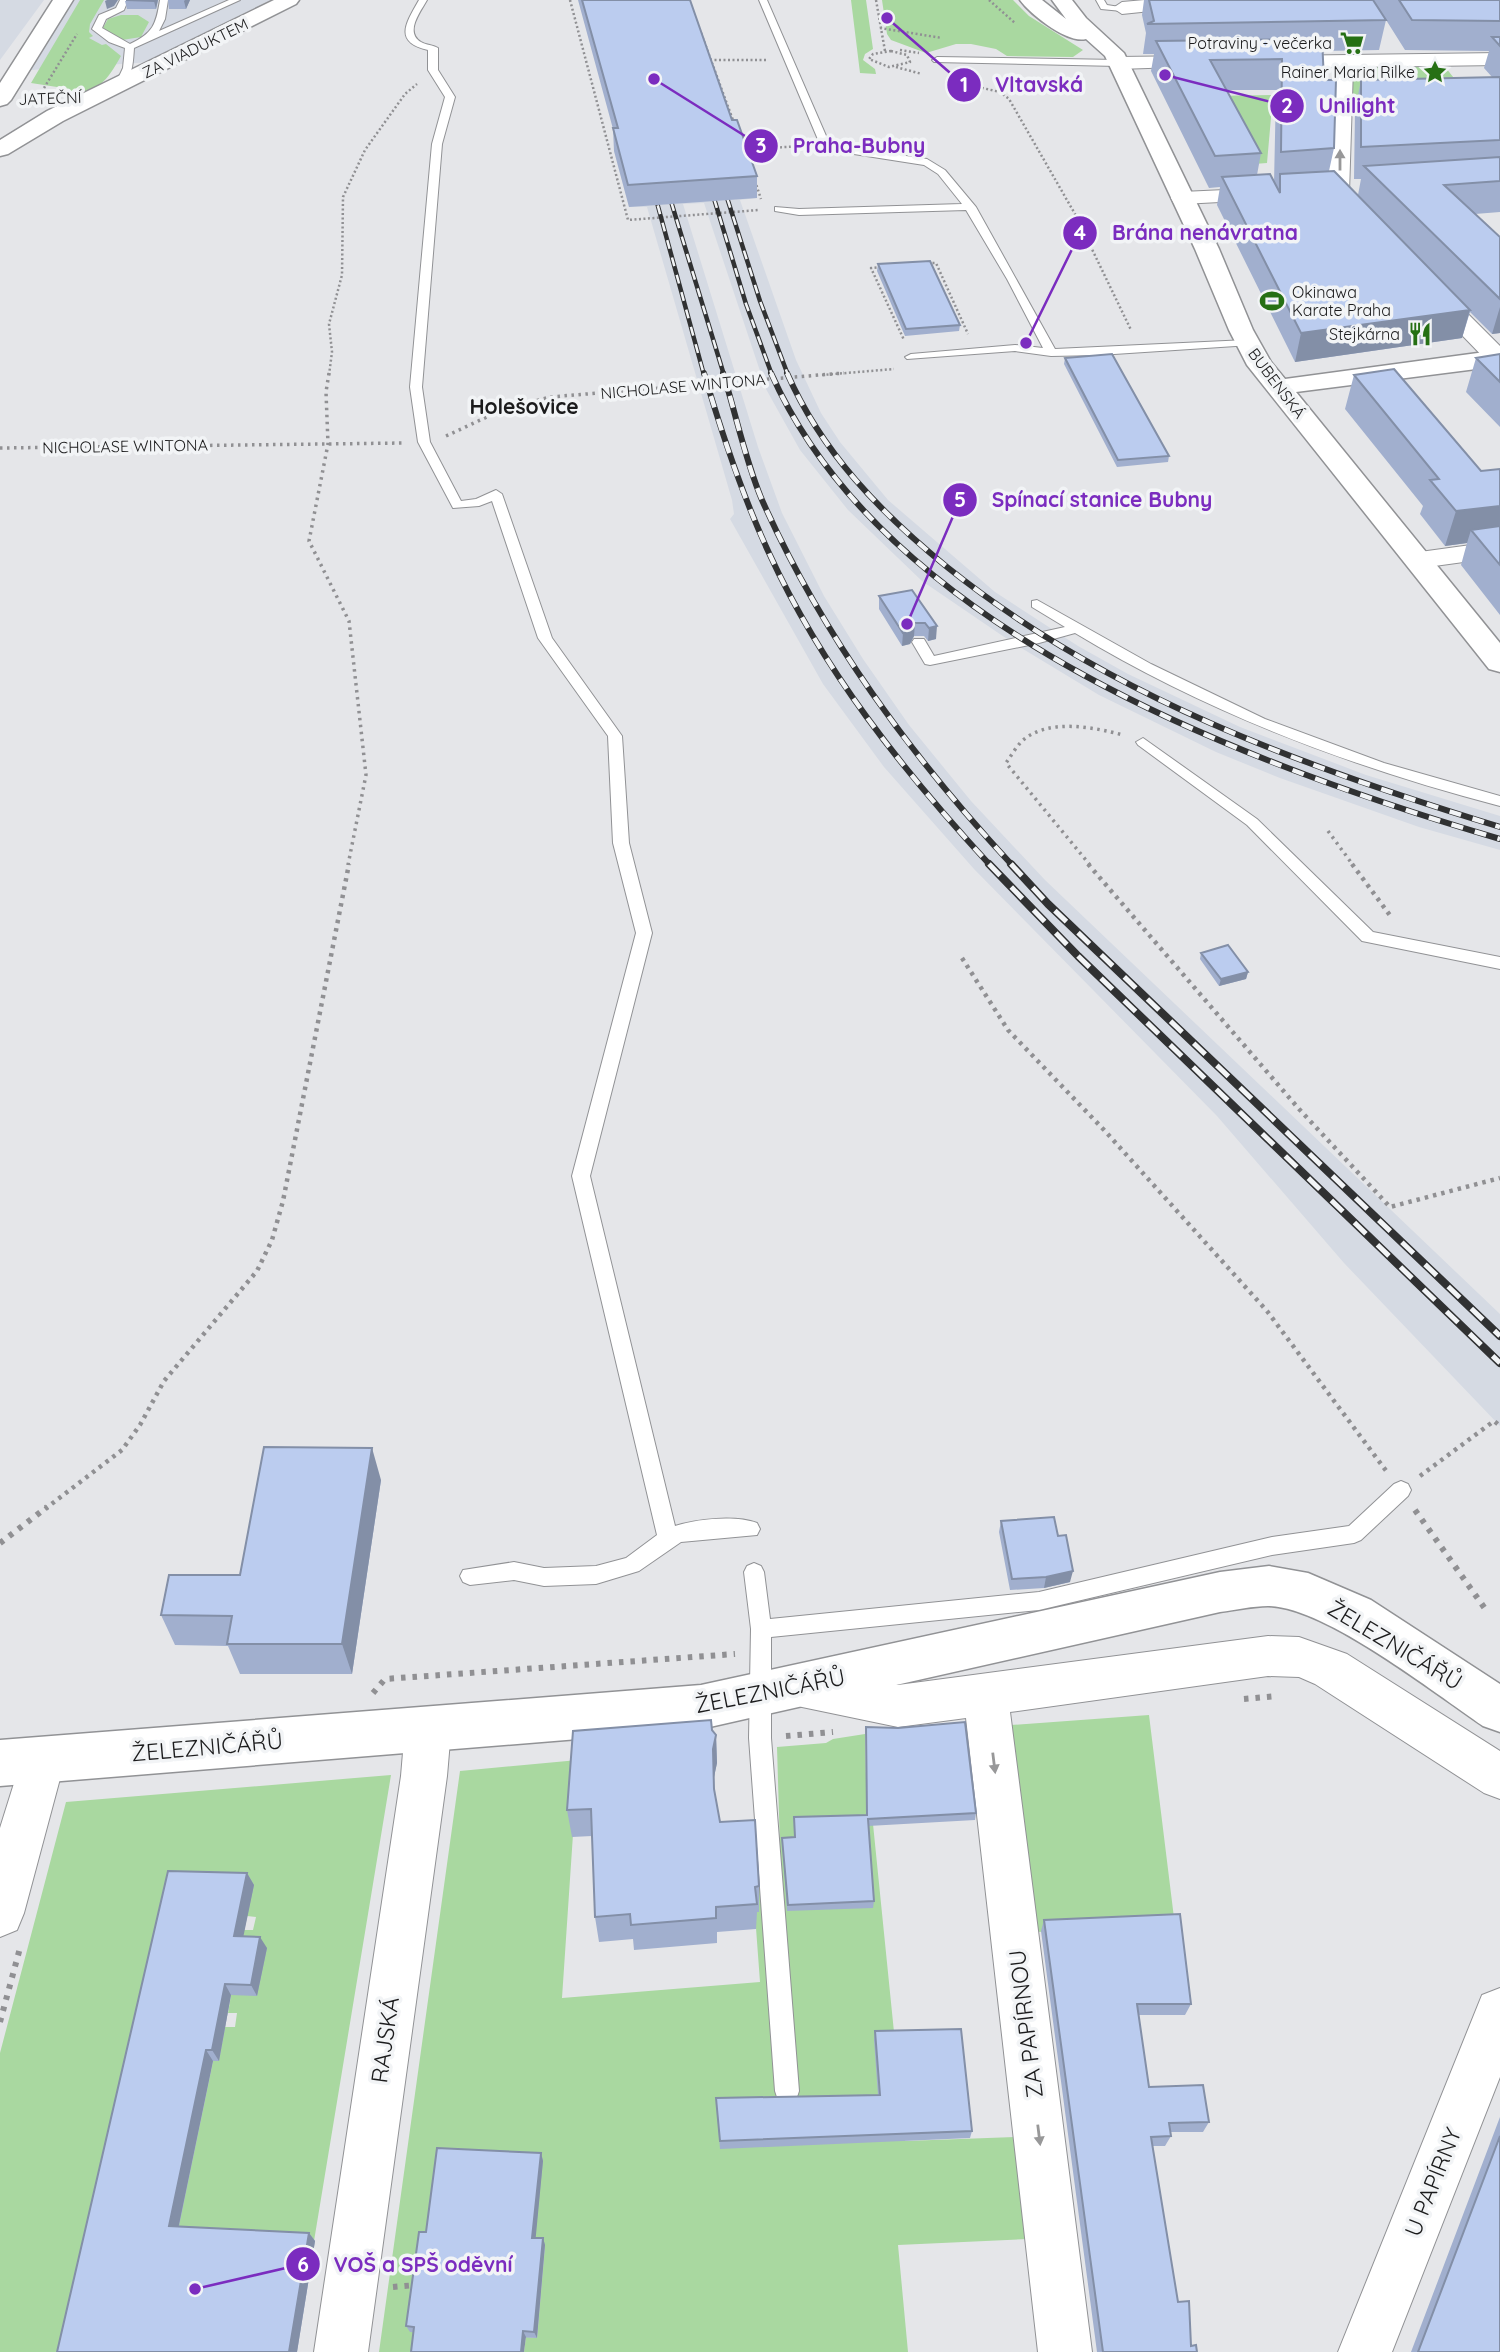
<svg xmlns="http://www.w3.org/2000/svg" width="1500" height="2352" font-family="Quicksand,sans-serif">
  <rect width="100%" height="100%" fill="#e5e6e9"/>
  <path fill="#d5dae3" d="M0,0H44L0,60Z
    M74,0H276L151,62L31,70Z
    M614,151L757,198L740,200L796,360L821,413L840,442L888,500L995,592L1078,646L1128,674L1240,727L1366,775L1500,816V850L1419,827L1280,778L1216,752L1099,695L1013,643L922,581L848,510L800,450L766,389L704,203L683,204L758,447L782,513L824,596L863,659L909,725L971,801L1045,880L1500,1314V1426L1344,1263L1217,1116L974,869L884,767L823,684L730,519L734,514L732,500L647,207H629Z"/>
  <path fill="#a9d8a0" d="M80,0H104L90,24L89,32L93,36L89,38L102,45L106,44L121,56C106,82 100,91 68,94L70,89L31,83Z
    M851,0H866L873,49L865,54L863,60L875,69L876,74L860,73Z
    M882,0H1013L1029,16L1083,50L1073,57L1007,56L996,49L971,44H956L926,53L891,40L887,34Z
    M121,15H138L149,22L141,37L122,40L103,28L108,19Z
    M1440,65L1446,68L1468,96L1462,98H1350V67Z
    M1273,95L1267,163L1241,165L1209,96Z
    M1149,1715L1175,1926L1037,1932L1011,1725Z
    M865,1734L867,1822L873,1824L905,2141L1015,2137L1027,2239L898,2245L908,2352H524L526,2337L537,2338L545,2245L418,2333L415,2352H379L460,1771L578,1760L562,1998L760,1982L750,1847L780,1848L777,1747L826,1743L833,1739Z
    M391,1775L314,2241L177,2234L213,2061L219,2060L225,2027H235L237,2013H228L231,1995H257L241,1948L244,1930H253L256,1917L247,1916L64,2352H0V2053L66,1802Z"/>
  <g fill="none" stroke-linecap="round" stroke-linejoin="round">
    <g stroke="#919295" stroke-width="2">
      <path id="lane" d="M120,0H128L124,10L106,19L102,28L130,44C153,33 156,25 160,0H168L165,19L159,31L229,0H240L134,48C133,62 133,78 121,86L116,83L123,68L125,48L109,42L92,29L99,15L116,8Z
        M419,0H427C421,11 404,32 421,42C426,45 433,45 438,48V70L455,97L442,144L422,387L430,442L461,501L476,499L496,490L502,494L552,638L622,736L629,843L652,933L590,1176L675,1526C697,1519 735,1515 757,1523L760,1529L757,1535L681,1542L639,1571L596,1584L544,1586L514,1580L470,1585L463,1582L460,1576L463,1570L514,1562L544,1568L596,1566L626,1558L657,1535L572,1176L636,933L613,843L608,736L538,638L492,501L479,506L453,508L418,442L410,387L432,144L445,97L428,70V50C393,42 406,23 419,0Z
        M759,0H767L830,145L927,159L945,170L976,207L1055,349L1247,340L1253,343L1251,345L1099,355L1051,356L1015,351L907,359L905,357L911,354L1015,345L1043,348L1007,279L966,210L799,215L775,211V207L799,209L962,204L938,174L924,165L822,149Z
        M1096,0H1104L1107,5L1126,8L1122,11L1101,9Z
        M937,57L1118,60L1123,63L1118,66L934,62L932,60Z
        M1037,600L1151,664L1265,719L1384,763L1500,796V806C1351,767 1207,713 1075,633L1039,643L930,665L925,664L912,642L914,639H924L934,656L1065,627L1032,607V601Z
        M1143,738L1257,819L1373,932L1500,957V969L1362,941L1247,825L1138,745L1136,742Z
        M1401,1481L1408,1484L1411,1490L1408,1496L1361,1540L1354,1543L1272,1555L1039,1610L771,1637V1738L799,2091L796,2100L787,2103L778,2100L775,2091L749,1738L751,1629L744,1572L747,1566L754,1563L761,1566L764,1572L770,1619L1039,1592L1272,1537L1349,1526L1394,1484Z"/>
    </g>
    <g stroke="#919295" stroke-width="2">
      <path id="street" d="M1145,0H1208L1199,6L1122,14L1113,8L1122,2Z
        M1500,53V65L1353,67L1349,193L1372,219L1369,224C1351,228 1337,208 1327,194L1333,67L1273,68L1263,62L1273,56Z
        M1201,56L1211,62L1208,66L1118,69L1108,63L1118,57Z
        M1268,188L1276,189L1279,194L1276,199L1182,204L1174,203L1171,198L1174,193L1182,192Z
        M1431,283L1439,285L1500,346V367L1491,365L1423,295L1419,290L1423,285Z
        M1500,541V557L1420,568L1410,566L1406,560L1410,554L1420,552Z
        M1268,1636L1299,1637L1347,1654L1500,1751V1799L1484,1793L1315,1684L1299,1677L1268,1676L1010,1712L1092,2352H1038L966,1718L898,1727L802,1707L786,1701L780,1686L786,1671L802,1665L898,1685Z
        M428,1708L444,1714L451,1729L447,1776L368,2352H314L401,1776L405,1729L412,1714Z
        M42,1738L58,1745L65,1760L24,1913L17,1930L0,1937V1828L26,1745Z
        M1500,1988V2077L1392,2352H1338L1482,1995Z"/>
    </g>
    <g stroke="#919295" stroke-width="3">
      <path id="secondary" d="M53,0H73L11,100L7,104L0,106V83Z
        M274,0H299L296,4L63,121L8,154L0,156V140L47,111Z
        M1020,0H1042L1066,19L1052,0H1072L1086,18L1124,53L1219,249L1253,330L1271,362L1285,379L1500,350V366L1296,392L1500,643V672L1489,669L1247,365L1229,330L1195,249L1105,56L1086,39C1068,44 1031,15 1020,0Z
        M1269,1566L1308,1573L1371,1600L1500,1684V1732L1483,1726C1433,1692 1325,1607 1268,1606C1253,1606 1236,1610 1220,1612L701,1729L0,1786V1740L701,1685L1220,1572Z"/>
    </g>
    <path stroke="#909093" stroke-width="2.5" stroke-dasharray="2 2.5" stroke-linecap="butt" d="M570,0L628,220L759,210
      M876,0L885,51
      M989,0L1015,23
      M880,28L942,38
      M701,33L734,123
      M900,50L919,53
      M891,51L907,55L910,62L889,67L869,59L873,54Z
      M710,60H767
      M896,67L922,74
      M951,81L1000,92L1009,99L1075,214L1131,330
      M44,88L77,34
      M744,149L806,146
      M755,181L761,199
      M928,263H936L968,334
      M881,267L871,268L904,340
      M329,375L332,352L329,324L342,275L343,197L365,150L405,94L417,84
      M822,375L894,369"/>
    <path stroke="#909093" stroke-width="3.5" stroke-dasharray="2.5 4.5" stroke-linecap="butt" d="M329,373L326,392L328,444L309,541L349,621L366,775L348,865
      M446,436L502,410L550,397L844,373
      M0,448L403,443
      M1328,831L1353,865
      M1090,865L1006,763C1011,756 1016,747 1022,741C1048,718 1093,727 1123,735"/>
    <path stroke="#909093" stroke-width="4.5" stroke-dasharray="3.5 5" stroke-linecap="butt" d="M1088,864L1299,1109L1390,1207L1500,1178
      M1352,864L1392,918
      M962,958L1008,1030L1105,1131L1267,1311L1387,1472
      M1420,1476L1494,1421L1500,1426
      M45,1509L122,1450L140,1425L164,1381L257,1271L272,1240L283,1201L349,864"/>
    <path stroke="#909093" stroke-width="6" stroke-dasharray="4.5 7" stroke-linecap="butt" d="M1415,1510L1486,1610
      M0,1543L47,1507
      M373,1693L385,1679L735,1654
      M1244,1699L1278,1696
      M786,1736L833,1732
      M0,2022L20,1948
      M393,2287L416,2285"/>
    <use href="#lane" fill="#fff" fill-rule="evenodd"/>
    <use href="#street" fill="#fff" fill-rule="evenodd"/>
    <use href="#secondary" fill="#fff" fill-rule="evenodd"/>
    <g stroke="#303132" stroke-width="4.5">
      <path id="rail-far2" d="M709,182L746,304L772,375
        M722,182L760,301L788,375
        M666,185L724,375
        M653,188L704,375"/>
    </g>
    <g stroke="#303132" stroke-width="6">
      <path id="rail-far1" d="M704,373C722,434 742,495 769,553C822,669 904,772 990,865
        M723,373C736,414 745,460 762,500C823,637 911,756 1012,865
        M771,373C885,631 1248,765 1500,839
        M787,373C822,453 881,513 947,567C1109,697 1304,767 1500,827"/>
    </g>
    <g stroke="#303132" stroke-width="8">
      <path id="rail" d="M989,864L1078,956L1500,1363
        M1011,864L1048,904L1500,1336"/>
    </g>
    <use href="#rail-far2" stroke="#f2f4f6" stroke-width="2.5" stroke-dasharray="9" stroke-linecap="butt"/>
    <use href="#rail-far1" stroke="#f2f4f6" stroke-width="4.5" stroke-dasharray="12" stroke-linecap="butt"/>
    <use href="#rail" stroke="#f2f4f6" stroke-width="5" stroke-dasharray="16" stroke-linecap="butt"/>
  </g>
  <path fill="#a1afce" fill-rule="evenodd" d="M158,0L156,9H127L125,1Z
    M168,0H190L186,9H169Z
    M578,0H690L732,120L757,176V198L629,207L614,151L613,129Z
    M1144,0H1500V212L1475,214L1500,237V333L1492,334L1470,312L1462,338L1295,362L1217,205L1220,187L1209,188L1151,71L1154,54H1143L1146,33L1142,15ZM1376,4L1405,50L1489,51L1484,68L1492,77L1361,80L1355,111L1354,179H1361L1358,195L1329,171L1334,148L1324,80L1323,51L1379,50L1386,20ZM1227,90H1276L1274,183L1257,175L1261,153Z
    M878,264L960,325L959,331L905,336L877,271Z
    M1500,354V427L1466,392L1476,358Z
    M1065,358L1169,456L1168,462L1117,467L1064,364Z
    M1354,375L1481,471L1500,469V615L1461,565L1467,543L1445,546L1420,514L1423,506L1345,409Z
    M912,590L936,639L928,641L924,636H914L910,644L902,646L879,609V596Z
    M1201,953L1248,972L1246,979L1219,986L1200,959Z
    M381,1480L352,1674H240L228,1646L175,1645L161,1615L240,1575Z
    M1001,1521L1058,1536L1070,1582L1044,1588L1010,1590L999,1532Z
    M866,1727L976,1813L975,1820L868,1826L874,1901L873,1908L787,1911L782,1838L794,1837V1817L866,1815Z
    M712,1730L716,1735L717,1763L714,1777V1790L720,1822L759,1886V1912H757L756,1929L717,1932V1943L634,1950L633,1939L599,1942L595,1917L592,1836L572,1837L567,1810Z
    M247,1873L254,1885L243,1936L267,1948L257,1996L231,1995L219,2061H213L179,2226L309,2233L315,2241L297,2352H57Z
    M1044,1920L1191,2004L1185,2015H1138L1149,2087L1209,2122L1203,2132H1170L1171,2136L1165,2146H1152L1178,2302L1191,2346L1197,2352H1097L1041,1931Z
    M875,2031L972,2131L970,2138L720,2149L716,2098L878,2095L874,2040Z
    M1500,2117V2352H1411Z
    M541,2153L543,2161L535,2238H543L545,2245L537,2338L410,2332L406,2326L426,2232Z"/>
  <path fill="#838fa7" d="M107,0H118L114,6L107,9L105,1Z
    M154,0H158L156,9L154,1Z
    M185,0H190L186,9L184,1Z
    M1500,307V333L1492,334Z
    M1470,310L1462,338L1295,362L1301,333Z
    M1500,506V539L1471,530L1467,543L1445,546L1456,511Z
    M915,623L914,636L910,644L902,646L903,633Z
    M937,626L936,639L928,641L929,628Z
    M1248,972L1246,979L1219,986L1221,979Z
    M372,1448L381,1480L352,1674L342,1644Z
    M1073,1571L1070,1582L1044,1588L1046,1577Z
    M716,1735L717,1763L714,1777L713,1749Z
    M247,1873L254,1885L241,1948L234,1936Z
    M260,1937L267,1948L257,1996L251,1985Z
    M225,1984L231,1995L219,2061L212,2050Z
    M206,2050L213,2061L177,2234L169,2226Z
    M541,2153L543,2161L535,2245L532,2238Z
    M309,2233L315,2241L297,2352H289Z
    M543,2238L545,2245L537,2338L534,2332Z
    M523,2331L526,2337L524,2352H521Z"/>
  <path fill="#bbccef" stroke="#838fa7" stroke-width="2" d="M126,0H154V1Z
    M582,0H690L732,120H737L757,176L628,185L613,128H618Z
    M1149,0H1373L1386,20L1147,24L1154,21Z
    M1399,0H1500V21L1412,20Z
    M1492,37H1500V46Z
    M1322,39L1324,80H1336L1334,148L1281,152L1282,59L1210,60L1261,153L1215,156L1156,41Z
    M1500,77V140L1361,147V80Z
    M1500,157V181L1444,185L1500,237V299L1364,166Z
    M1334,171L1470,310L1301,333L1222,177L1270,174L1280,193V174Z
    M930,261L960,325L906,329L878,264Z
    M1112,354L1169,456L1118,460L1065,358Z
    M1500,354V382L1476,358Z
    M1394,369L1481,471L1500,469V506L1456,511L1430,480L1439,479L1354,375Z
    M1500,526V565L1471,530Z
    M912,590L937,626L929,628L925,623H915L911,631L903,633L879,596Z
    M1228,945L1248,972L1221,979L1201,953Z
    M264,1447L372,1448L342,1644H227L232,1616L161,1615L169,1575H240Z
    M1054,1517L1058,1536L1066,1535L1073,1571L1046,1577L1012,1579L1001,1521Z
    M711,1720L712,1730L716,1735L713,1749L714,1789L720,1822L755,1820L759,1886L755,1887L757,1904L716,1907V1918L631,1925L630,1914L595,1917L591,1809L567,1810L573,1731Z
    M965,1722L976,1813L868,1819L874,1901L788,1905L782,1838L795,1837L794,1817L867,1815L866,1727L898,1728Z
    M168,1871L247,1873L234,1936L260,1937L251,1985L225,1984L212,2050H206L169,2226L309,2233L289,2352H57Z
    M1180,1914L1191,2004H1137L1149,2087L1203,2085L1209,2122L1169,2123L1171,2136L1151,2137L1178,2302L1189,2301L1191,2346L1196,2345L1197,2352H1103L1044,1920Z
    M961,2029L972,2131L720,2141L716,2098L880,2095L875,2031Z
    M1500,2136V2352H1418Z
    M437,2148L541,2153L532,2238H543L534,2332L523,2331L521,2352H411L414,2327L406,2326L419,2232H426Z"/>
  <defs><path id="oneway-solid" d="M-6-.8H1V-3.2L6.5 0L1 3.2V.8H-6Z" transform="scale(1.75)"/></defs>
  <g fill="#989899">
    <use href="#oneway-solid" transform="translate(1340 160) rotate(-90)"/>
    <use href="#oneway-solid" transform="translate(994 1763) rotate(83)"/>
    <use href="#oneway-solid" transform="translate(1039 2135) rotate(83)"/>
  </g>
  <defs>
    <g id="supermarket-bare" transform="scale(1.89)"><path d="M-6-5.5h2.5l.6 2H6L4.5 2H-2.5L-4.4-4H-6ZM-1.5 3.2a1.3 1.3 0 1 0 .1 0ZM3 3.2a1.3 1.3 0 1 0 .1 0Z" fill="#267014" stroke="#f2f4f6" stroke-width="2.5" paint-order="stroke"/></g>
    <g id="sight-bare" transform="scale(1.89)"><path d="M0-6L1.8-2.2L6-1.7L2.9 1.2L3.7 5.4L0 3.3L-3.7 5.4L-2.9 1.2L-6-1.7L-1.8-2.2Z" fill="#267014" stroke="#f2f4f6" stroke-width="2.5" paint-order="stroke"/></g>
    <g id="stadium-bare" transform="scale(1.89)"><path d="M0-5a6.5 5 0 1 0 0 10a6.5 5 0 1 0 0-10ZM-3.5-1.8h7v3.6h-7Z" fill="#267014" stroke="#f2f4f6" stroke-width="2.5" paint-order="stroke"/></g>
    <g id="restaurant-bare" transform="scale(1.89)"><path d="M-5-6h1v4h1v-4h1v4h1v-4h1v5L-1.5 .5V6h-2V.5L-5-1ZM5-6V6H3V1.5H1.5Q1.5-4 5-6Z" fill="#267014" stroke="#f2f4f6" stroke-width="2.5" paint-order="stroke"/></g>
  </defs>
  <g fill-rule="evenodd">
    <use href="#supermarket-bare" x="1352" y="43"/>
    <use href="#sight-bare" x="1435" y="72"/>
    <use href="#stadium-bare" x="1272" y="301"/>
    <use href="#restaurant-bare" x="1420" y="334"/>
  </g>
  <g text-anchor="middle" stroke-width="7" stroke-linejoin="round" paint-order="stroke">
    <g font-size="16" fill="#1b1b1c" stroke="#f2f4f6" text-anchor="end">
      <text x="1332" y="49">Potraviny - večerka</text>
      <text x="1415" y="78">Rainer Maria Rilke</text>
      <text x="1292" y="298" text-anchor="start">Okinawa<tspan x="1292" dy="18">Karate Praha</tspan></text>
      <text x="1400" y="340">Stejkárna</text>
    </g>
    <g font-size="16" fill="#1b1b1c" stroke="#f2f4f6">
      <text transform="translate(195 48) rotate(-26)" y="6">ZA VIADUKTEM</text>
      <text transform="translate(50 98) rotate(-2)" y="6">JATEČNÍ</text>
      <text transform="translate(1277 383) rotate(53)" y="6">BUBENSKÁ</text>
      <text transform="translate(683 386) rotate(-5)" y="6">NICHOLASE WINTONA</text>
      <text transform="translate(125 446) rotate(-1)" y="6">NICHOLASE WINTONA</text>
    </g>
    <g font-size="21" font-weight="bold" fill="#1b1b1c" stroke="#f2f4f6">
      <text x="524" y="414">Holešovice</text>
    </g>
    <g font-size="23" fill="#1b1b1c" stroke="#f2f4f6">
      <text transform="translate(1395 1645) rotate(31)" y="8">ŽELEZNIČÁŘŮ</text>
      <text transform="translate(770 1691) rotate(-11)" y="8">ŽELEZNIČÁŘŮ</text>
      <text transform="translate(207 1747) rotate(-5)" y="8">ŽELEZNIČÁŘŮ</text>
      <text transform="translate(1026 2024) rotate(-97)" y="8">ZA PAPÍRNOU</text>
      <text transform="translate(385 2040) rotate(-82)" y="8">RAJSKÁ</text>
      <text transform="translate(1433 2182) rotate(-68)" y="8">U PAPÍRNY</text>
    </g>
  </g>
  <path fill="none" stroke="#7b2cbf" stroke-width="2.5" d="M887 18L964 85M1165 75L1287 106M654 79L761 146M1026 343L1080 233M907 624L960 500M195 2289L303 2264"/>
  <g fill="#7b2cbf" stroke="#f2f4f6" stroke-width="2.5">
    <circle cx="887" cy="18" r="7"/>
    <circle cx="1165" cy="75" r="7"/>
    <circle cx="654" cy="79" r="7"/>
    <circle cx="1026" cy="343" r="7"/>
    <circle cx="907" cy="624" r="7"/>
    <circle cx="195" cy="2289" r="7"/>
    <circle cx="964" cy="85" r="18"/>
    <circle cx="1287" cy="106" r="18"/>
    <circle cx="761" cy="146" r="18"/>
    <circle cx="1080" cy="233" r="18"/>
    <circle cx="960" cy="500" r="18"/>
    <circle cx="303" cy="2264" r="18"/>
  </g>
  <g font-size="21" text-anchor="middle" font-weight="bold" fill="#fff">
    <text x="964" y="92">1</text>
    <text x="1287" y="113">2</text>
    <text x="761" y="153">3</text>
    <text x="1080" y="240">4</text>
    <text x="960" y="507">5</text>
    <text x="303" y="2272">6</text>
  </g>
  <g font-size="21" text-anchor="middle" font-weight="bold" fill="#7b2cbf" stroke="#f2f4f6" stroke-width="7" stroke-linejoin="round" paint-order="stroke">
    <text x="1039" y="92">Vltavská</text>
    <text x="1357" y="113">Unilight</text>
    <text x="859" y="153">Praha-Bubny</text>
    <text x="1205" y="240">Brána nenávratna</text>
    <text x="1102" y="507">Spínací stanice Bubny</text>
    <text x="423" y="2272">VOŠ a SPŠ oděvní</text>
  </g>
</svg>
